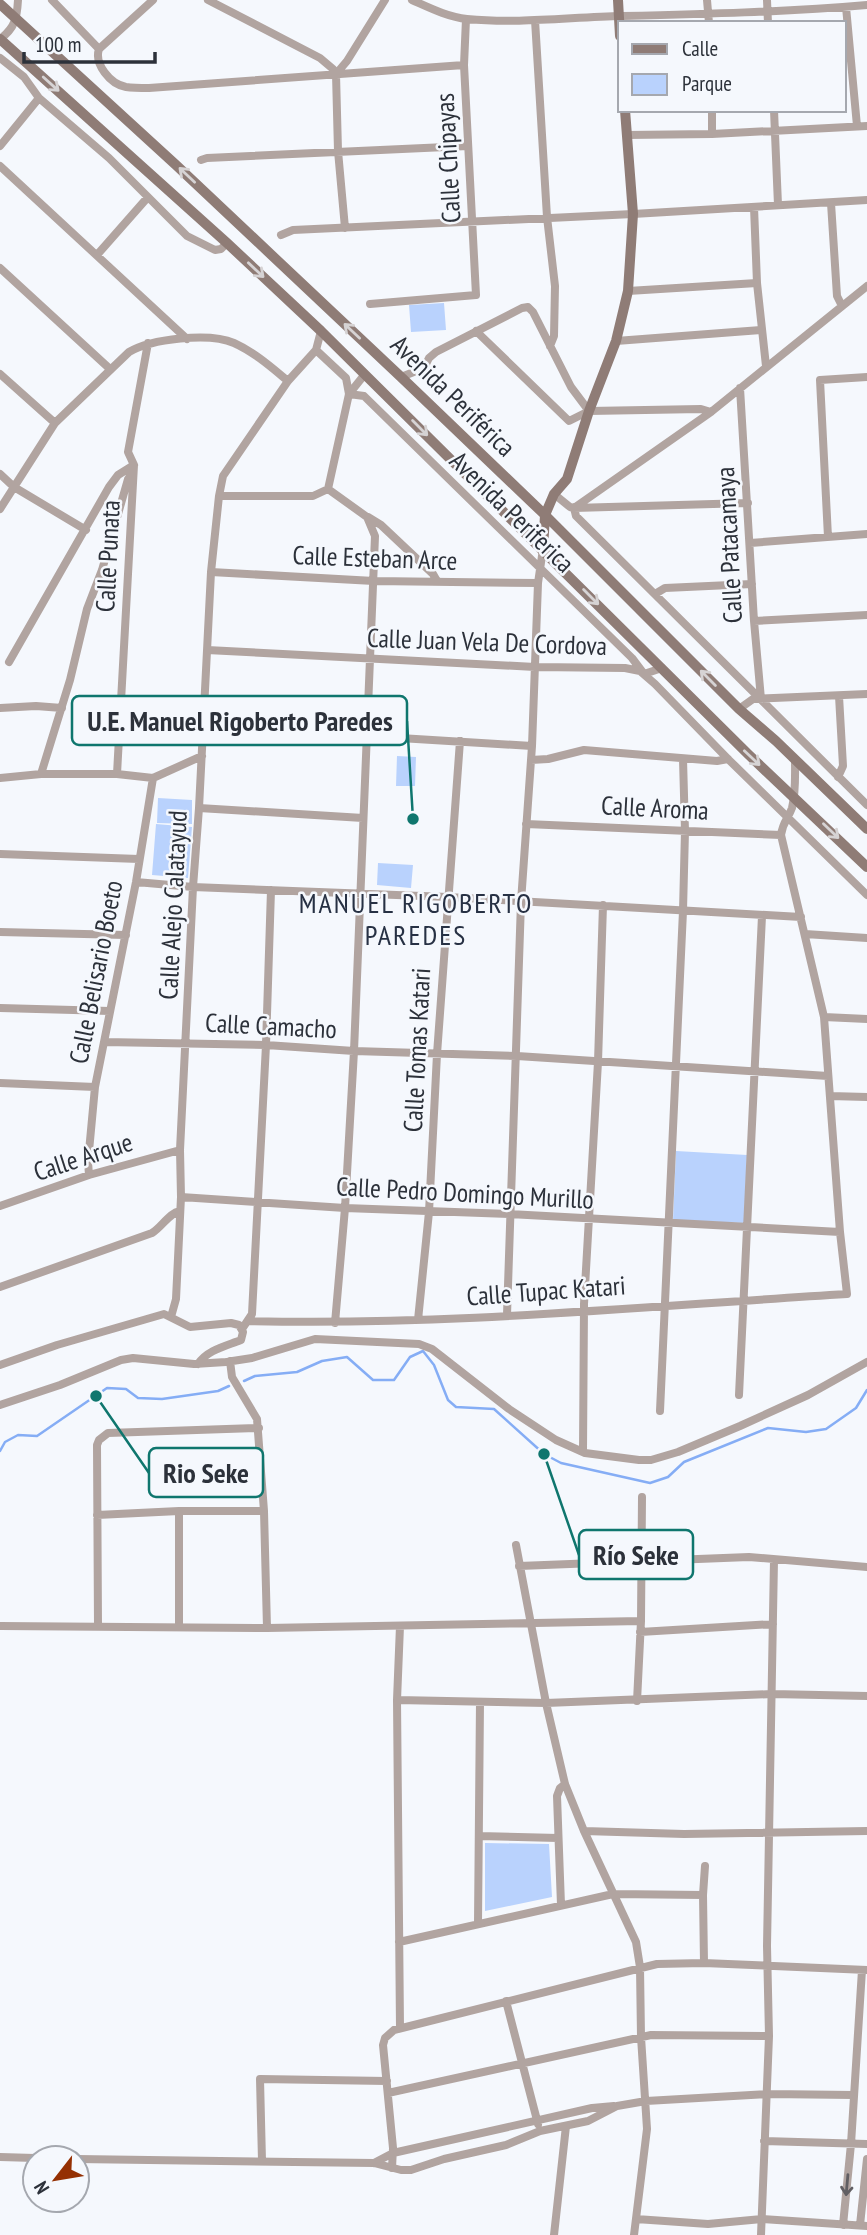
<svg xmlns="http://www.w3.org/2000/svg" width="867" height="2235" font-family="'PT Sans Narrow',sans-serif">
  <rect width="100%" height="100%" fill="#f5f8fd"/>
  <path fill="#b9d2fd" d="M444,303L446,330L411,332L409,305Z
    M397,756L416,757L415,786H396Z
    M158,798L192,800V824L157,823Z
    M156,824L192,827L188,878L152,875Z
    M378,863L413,865L411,888L377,885Z
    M676,1151L747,1155L744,1223L673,1220Z
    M485,1843L549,1844L552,1897L485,1911Z"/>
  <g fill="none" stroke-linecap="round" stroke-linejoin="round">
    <path stroke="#85adf5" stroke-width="2.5" d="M244,1381L255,1376L297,1372L322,1361L347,1357L373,1380H394L410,1357L423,1351L434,1365L448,1400L456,1407L494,1409L544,1454L561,1463L650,1483L668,1477L684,1462L768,1428L806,1432L826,1429L856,1408L867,1390
      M0,1451L5,1442L18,1435L37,1436L107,1388L126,1389L138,1398L162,1399L218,1391L229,1386"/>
    <path stroke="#b1a4a0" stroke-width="8" d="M52,0L99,49
      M153,0L99,49C94,64 110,84 126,87C133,88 141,88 149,88L464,65
      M208,0L320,58L333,69L336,74L338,151L345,228
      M412,0C430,8 448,17 467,19C519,24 571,17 622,16C704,14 785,12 867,5
      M707,0L709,23
      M767,0L768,23
      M846,7L857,126
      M535,20L547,217L555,286L554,336L550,346
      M0,39C15,28 17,18 18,0
      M0,58L24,77L39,98L109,158L187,236L215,250L221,249L227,243
      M336,74L347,61L385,0
      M712,110V134
      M774,110L778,205
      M627,135L712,134L867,126
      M0,146L39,98
      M201,160L207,158L468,146
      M0,166L187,339
      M831,203L837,296L842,306
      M754,207L757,283L766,366
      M281,235L293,230L633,214L867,200
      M97,255L148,197
      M0,268L110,369
      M628,291L757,283
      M370,304L476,295L464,65L466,19
      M321,331L316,350L346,378L349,394L328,489
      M476,331L569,421L589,411L701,409L711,412
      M616,341L761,330
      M0,374L55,423
      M365,374L349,394L364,396L632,658L644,674L662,668
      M401,377L424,368L429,358L436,352L522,308L528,307L533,312L571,387L589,411
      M740,388L754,621L761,699
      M0,474L14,487L86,530
      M328,489L367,517L375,536L354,1051L345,1208L335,1323
      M554,494L570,507L574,508L711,412L867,286
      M219,496H313L328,489
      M748,503L574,508L576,516L867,805
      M0,509L55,423L129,352C151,339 209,332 234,343C254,352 271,367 288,381
      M368,517L381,525L433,574L437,581
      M828,537L820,380L867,377
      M750,543L867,534
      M211,572L374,581L538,583
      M655,594L665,588L752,584
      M754,621L867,615
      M207,650L535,667L625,668L640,671L655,684L728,759L867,895
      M9,662L109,487L118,475L134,465
      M0,708L36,706L62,708
      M739,709L753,699L867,694
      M203,730L367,736L532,746
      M531,760L548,759L584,750L717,761L728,759
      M41,774L70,680L87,609L102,570L128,479L133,472
      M117,774L134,465L128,452L148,343
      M838,777L843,766L839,696
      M0,778L41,774H117L153,778L202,756
      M199,808L363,818
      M526,824L781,835
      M0,854L139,859
      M136,882L193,887L448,897L801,917
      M0,932L126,935
      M805,934L867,938
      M0,1008L110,1011
      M824,1017L867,1019
      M104,1042L266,1045L354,1051L517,1056L828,1076
      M0,1083L95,1087
      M830,1096L867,1097
      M89,1175L88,1162L95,1087L136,882L153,778
      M181,1197L345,1208L509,1214L840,1232
      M0,1206L89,1175L180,1150
      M0,1287L152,1233C162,1227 169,1213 180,1211
      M507,1315L521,902L532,746L538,583L543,549
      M171,1317L176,1299L181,1197L180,1150L193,887L199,808L211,572L219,496L223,476L288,381L316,350
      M418,1320L429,1212L437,1054L460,741
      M248,1321C447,1326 648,1306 847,1294L840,1232L824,1017L781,835C783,821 788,819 792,808C796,792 795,776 795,760
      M242,1329L252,1314L266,1045L271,890
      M230,1361L232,1377L257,1419L264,1511
      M0,1365L57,1345L164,1314L190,1327L231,1323L239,1325L243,1332L241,1340C226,1346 207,1350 198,1364
      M739,1395L762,916
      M0,1405L60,1385L121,1360L133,1358L194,1364L226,1362L252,1358L315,1339L419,1344L432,1349L509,1409L556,1440L585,1453L639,1460H651L678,1452L740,1426L808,1395L867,1362
      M660,1411L683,911L685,831L683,759
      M583,1451L584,1304L598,1062L603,905
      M97,1515L179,1511H264L267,1628
      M516,1545L546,1703L565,1784L584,1831L636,1942L640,1967L641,2037L647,2129L634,2235
      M519,1566L749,1557L867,1567
      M0,1626L267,1628L641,1621
      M98,1626L97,1445L99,1440L108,1433L259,1428
      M179,1626V1511
      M400,1626L397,1700L400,2028
      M640,1632L773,1624
      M397,1700L546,1703L772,1694L867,1696
      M637,1701L641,1621L642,1497
      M584,1831L684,1834L867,1831
      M479,1836L558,1838
      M703,1895L705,1866
      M561,1905L557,1796L560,1788L565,1784
      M478,1923L480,1702
      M399,1942L613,1894L703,1895L704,1963
      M506,2001L538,2124
      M388,2093L651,2035L769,2036
      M764,2141L867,2144
      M0,2157L35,2158
      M77,2159L374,2163L401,2170H411L444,2159L506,2145L540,2131L588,2121L617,2106L646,2101L768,2094L853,2095
      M262,2161L260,2079L387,2081
      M374,2163L393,2153L592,2108L614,2106
      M392,2168L393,2148L383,2045L385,2038L394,2030L657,1964L704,1963L867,1970
      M636,2219L708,2224L762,2219L867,2226
      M843,2225L851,2144L862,1970
      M860,2225L867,2159
      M554,2235L566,2126
      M761,2235L769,2036L767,1946L774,1560"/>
    <path stroke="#8f7c76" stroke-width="10" d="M618,0L620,36
      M0,4L176,165L401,377L545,515L739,709L776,741L867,829
      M0,39L227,243L321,331L749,755L867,867
      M543,549L545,515L554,494L567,479L589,411L616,341L628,291L633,214L625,110"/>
  </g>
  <defs><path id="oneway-shaft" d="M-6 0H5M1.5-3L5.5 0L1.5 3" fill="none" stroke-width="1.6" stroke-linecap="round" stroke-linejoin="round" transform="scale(1.75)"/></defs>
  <g stroke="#d6d3d4">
    <use href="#oneway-shaft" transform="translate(51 84) rotate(42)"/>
    <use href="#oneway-shaft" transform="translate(187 175) rotate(-137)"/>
    <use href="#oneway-shaft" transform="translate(256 270) rotate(43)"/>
    <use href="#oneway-shaft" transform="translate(352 331) rotate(-137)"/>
    <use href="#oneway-shaft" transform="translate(420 428) rotate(45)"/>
    <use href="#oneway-shaft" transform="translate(591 597) rotate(45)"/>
    <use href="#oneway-shaft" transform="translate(708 678) rotate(-135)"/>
    <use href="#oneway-shaft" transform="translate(752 758) rotate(43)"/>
    <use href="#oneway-shaft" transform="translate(831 831) rotate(44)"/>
  </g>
  <use stroke="#615f63" href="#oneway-shaft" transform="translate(847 2185) rotate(95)"/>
  <g text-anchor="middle" stroke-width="5" stroke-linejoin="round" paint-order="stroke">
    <g font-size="26" fill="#2c313a" stroke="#f5f8fd">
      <text transform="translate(448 158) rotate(-93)" y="9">Calle Chipayas</text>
      <text transform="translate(453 396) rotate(44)" y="9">Avenida Periférica</text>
      <text transform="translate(512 512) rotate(44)" y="9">Avenida Periferica</text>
      <text transform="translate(729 545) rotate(-93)" y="9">Calle Patacamaya</text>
      <text transform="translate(108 556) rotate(-87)" y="9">Calle Punata</text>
      <text transform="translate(375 558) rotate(2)" y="9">Calle Esteban Arce</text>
      <text transform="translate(487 642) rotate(2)" y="9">Calle Juan Vela De Cordova</text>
      <text transform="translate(655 808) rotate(3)" y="9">Calle Aroma</text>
      <text transform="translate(173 905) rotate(-87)" y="9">Calle Alejo Calatayud</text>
      <text transform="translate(96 972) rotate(-79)" y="9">Calle Belisario Boeto</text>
      <text transform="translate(271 1026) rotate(3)" y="9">Calle Camacho</text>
      <text transform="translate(417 1050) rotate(-87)" y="9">Calle Tomas Katari</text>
      <text transform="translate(83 1157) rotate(-18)" y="9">Calle Arque</text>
      <text transform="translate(465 1193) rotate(3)" y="9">Calle Pedro Domingo Murillo</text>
      <text transform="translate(546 1291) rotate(-4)" y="9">Calle Tupac Katari</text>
    </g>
    <g font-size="28" letter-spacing="2" fill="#273144" stroke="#f5f8fd">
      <text x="416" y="913">MANUEL RIGOBERTO<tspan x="416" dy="32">PAREDES</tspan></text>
    </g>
  </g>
  <path fill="none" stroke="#0f766e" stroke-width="2.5" d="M413 819L407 721M96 1396L149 1473M544 1454L579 1555"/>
  <g fill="#0f766e" stroke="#f5f8fd" stroke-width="2.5">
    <circle cx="413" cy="819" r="7"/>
    <circle cx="96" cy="1396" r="7"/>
    <circle cx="544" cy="1454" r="7"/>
  </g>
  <g fill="#f5f8fd" stroke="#0f766e" stroke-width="2.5">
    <rect x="72" y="696" width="335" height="49" rx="7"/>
    <rect x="149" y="1448" width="114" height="49" rx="7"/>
    <rect x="579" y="1530" width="114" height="49" rx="7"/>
  </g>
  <g font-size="28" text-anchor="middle" font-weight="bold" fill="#2c313a">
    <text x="240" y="731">U.E. Manuel Rigoberto Paredes</text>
    <text x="206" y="1483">Rio Seke</text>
    <text x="636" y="1565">Río Seke</text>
  </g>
  <rect x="618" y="21" width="228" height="91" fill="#f5f8fd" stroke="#a5a8af" stroke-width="2"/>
  <rect x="632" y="44" width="35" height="10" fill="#8f7c76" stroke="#a5a8af" stroke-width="2"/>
  <text x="682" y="56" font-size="21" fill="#2c313a">Calle</text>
  <rect x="632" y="74" width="35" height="21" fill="#b9d2fd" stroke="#a5a8af" stroke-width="2"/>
  <text x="682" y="91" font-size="21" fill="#2c313a">Parque</text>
  <g transform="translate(56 2179) rotate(239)"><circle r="33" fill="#f5f8fd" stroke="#a5a8af" stroke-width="2"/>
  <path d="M0-5L12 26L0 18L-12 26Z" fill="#953003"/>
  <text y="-10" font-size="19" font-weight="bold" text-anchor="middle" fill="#2c313a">N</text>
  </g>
  <path d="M24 52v10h131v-10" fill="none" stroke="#2c313a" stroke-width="3.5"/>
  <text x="35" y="52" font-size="21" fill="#2c313a" stroke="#f5f8fd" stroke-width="5" paint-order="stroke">100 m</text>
</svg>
